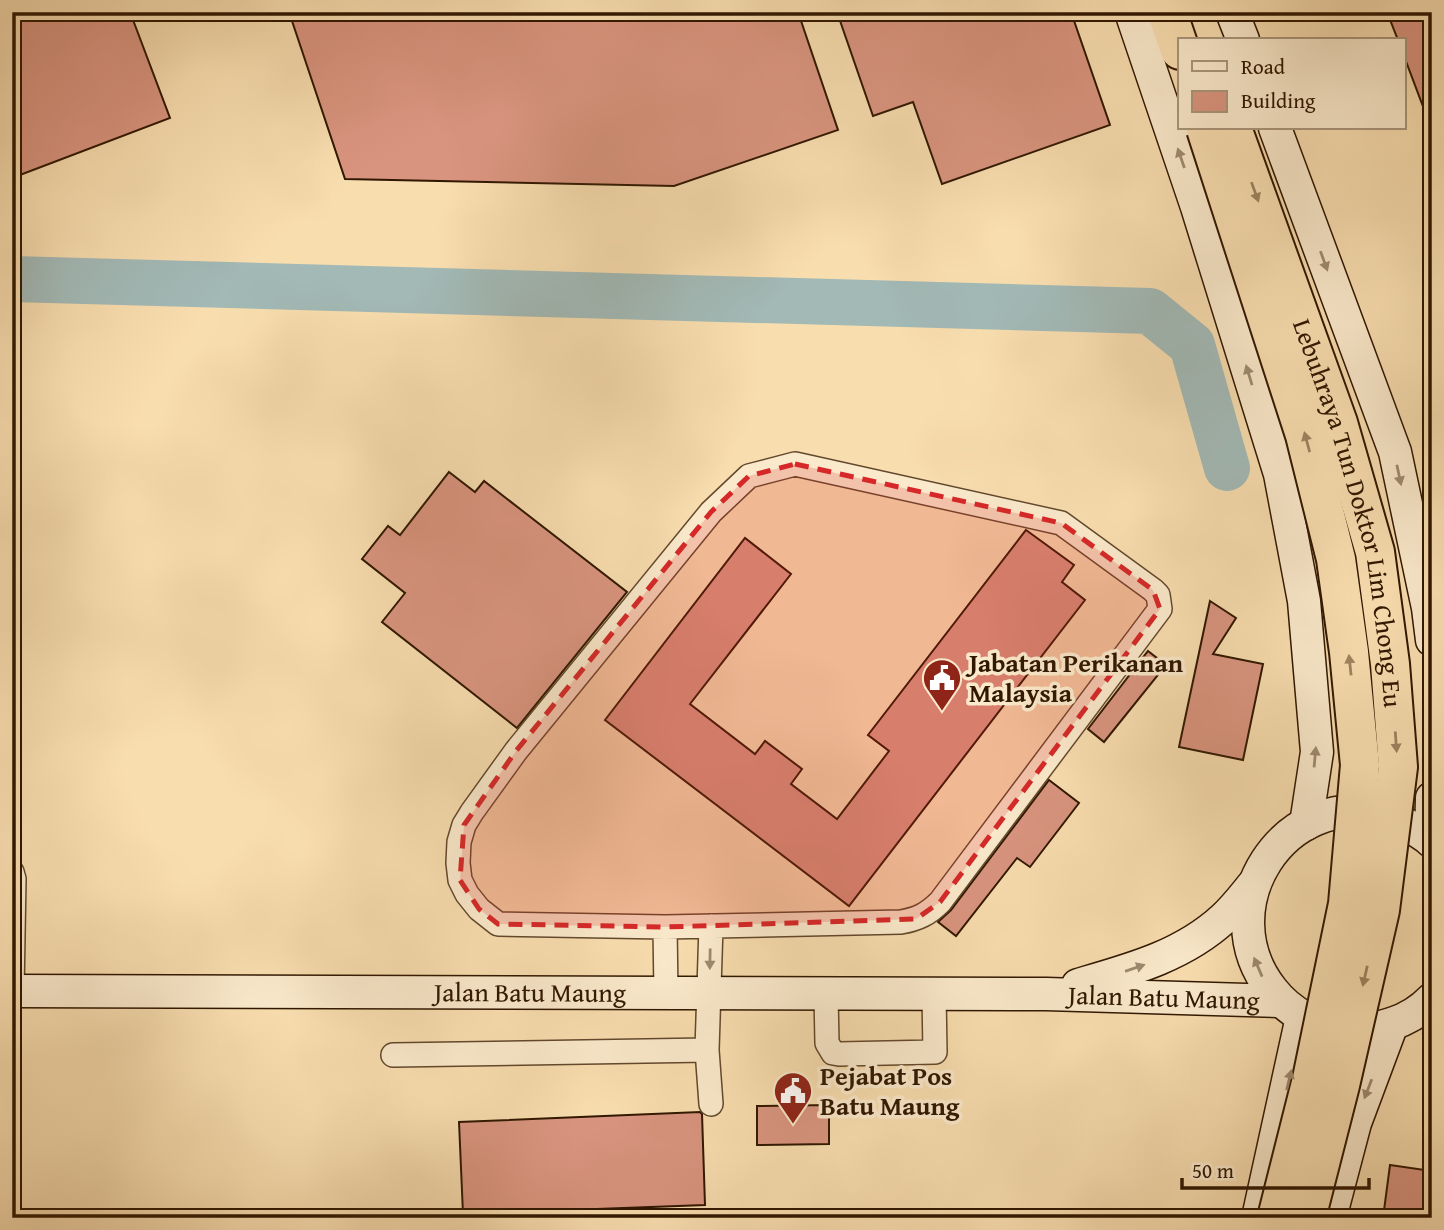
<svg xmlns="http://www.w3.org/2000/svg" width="1444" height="1230" font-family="'Gentium Book Plus',serif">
  <rect width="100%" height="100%" fill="#f8ddaf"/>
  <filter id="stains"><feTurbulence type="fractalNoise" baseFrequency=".00286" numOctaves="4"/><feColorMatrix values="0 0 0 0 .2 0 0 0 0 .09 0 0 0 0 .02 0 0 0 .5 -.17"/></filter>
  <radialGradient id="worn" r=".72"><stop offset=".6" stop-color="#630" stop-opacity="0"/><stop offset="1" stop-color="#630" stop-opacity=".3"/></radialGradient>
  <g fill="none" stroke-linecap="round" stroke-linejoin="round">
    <path stroke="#a2b9b6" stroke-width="46" d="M12,279L1150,311L1192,345L1227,468"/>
  </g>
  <path fill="#d9947f" stroke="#301700" stroke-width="2" d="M12,12H130L170,118L12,178Z
    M289,12H798L838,130L674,186L345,179Z
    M837,12H1071L1110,125L942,184L913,102L873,116Z
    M1387,12H1432V125H1430L1404,56V40H1398Z
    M449,472L475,492L484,481L627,592L517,728L382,622L405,593L362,559L388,526L400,535Z
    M1026,530L1074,565L1062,582L1085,600L849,906L605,720L745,538L791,574L690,704L755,754L765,741L802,769L791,784L837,819L889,751L868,735Z
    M1210,601L1236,618L1213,654L1263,664L1243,760L1179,747Z
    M1148,651L1166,665L1104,742L1088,729Z
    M1049,780L1079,803L1030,867L1017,858L956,936L938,922L951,910Z
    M829,1105V1144L757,1145V1106Z
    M700,1112L702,1114L705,1205L463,1214L459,1122Z
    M1390,1165L1432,1171V1218H1383Z"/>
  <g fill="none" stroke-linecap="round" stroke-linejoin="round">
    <g stroke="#62482c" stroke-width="26">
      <path id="street" d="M795,464L1061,523L1153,590L1158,595L1160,609L940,902C928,914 918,919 901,922L665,927L498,924L479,909L467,894L460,880L458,863L459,842L464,825L472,812L516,751L711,512L749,476Z
        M12,872L14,879L12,991
        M711,926L707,1050L711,1104
        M665,927L666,993
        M826,995L827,1043L833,1053L839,1054L935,1052L934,995
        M393,1055L707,1050"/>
    </g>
    <g stroke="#301700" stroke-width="35">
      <g id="secondary">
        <path d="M1131,12L1197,207L1280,474L1304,601L1317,752L1306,824"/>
        <path d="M1232,12L1243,40"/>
        <path d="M1275,128L1395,452L1428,608L1432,640"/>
        <path d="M1431,841L1432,798"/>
        <path d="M1432,841C1417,830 1403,821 1386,816C1284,786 1207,908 1272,990C1290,1013 1316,1027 1345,1029C1377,1032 1410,1022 1432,999"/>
        <path d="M1078,985C1130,970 1183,956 1224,918C1235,908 1244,896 1253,885"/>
        <path id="s1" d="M12,991L1046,994L1281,1001"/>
        <path d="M1258,1218L1302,1017"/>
        <path d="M1330,1218L1355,1123L1392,1024"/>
      </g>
    </g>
    <g stroke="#301700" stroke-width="42">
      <path id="highway" d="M1167,12L1180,50"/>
    </g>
    <use href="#street" stroke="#fae9cb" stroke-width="23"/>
    <use href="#secondary" stroke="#fae9cb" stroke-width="32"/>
    <use href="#highway" stroke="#f8ddaf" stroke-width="38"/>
    <g stroke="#301700" stroke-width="42" stroke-linecap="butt">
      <g id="highway-bridge">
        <path id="s2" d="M1232,128L1338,423L1375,552L1390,664L1398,767L1380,910L1340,1085L1306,1218"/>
        <path d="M1206,129L1305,435L1336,559L1349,652L1360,765L1348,904L1312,1079L1277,1218"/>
      </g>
    </g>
    <use href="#highway-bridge" stroke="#f8ddaf" stroke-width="38"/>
  </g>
  <defs><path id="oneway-solid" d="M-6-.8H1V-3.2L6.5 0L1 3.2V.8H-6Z" transform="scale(1.75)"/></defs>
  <g fill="#9f8a70">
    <use href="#oneway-solid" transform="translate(1181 158) rotate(-109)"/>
    <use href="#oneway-solid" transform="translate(1324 261) rotate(70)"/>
    <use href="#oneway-solid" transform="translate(1249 375) rotate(-107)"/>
    <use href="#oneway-solid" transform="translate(1399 475) rotate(78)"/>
    <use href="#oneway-solid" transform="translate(1315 757) rotate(-85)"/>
    <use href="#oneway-solid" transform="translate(710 959) rotate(91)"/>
    <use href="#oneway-solid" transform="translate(1258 967) rotate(-113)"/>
    <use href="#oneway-solid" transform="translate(1135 968) rotate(-19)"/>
    <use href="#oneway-solid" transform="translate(1289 1080) rotate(-77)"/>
    <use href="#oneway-solid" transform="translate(1368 1089) rotate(111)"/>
  </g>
  <g fill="#9e8460">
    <use href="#oneway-solid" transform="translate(1255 192) rotate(70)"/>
    <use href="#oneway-solid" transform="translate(1307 442) rotate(-105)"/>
    <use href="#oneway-solid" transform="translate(1350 665) rotate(-96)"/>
    <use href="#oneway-solid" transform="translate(1396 742) rotate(86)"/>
    <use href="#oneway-solid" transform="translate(1365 976) rotate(103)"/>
  </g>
  <path fill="#d62828" fill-opacity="0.2" stroke="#d62828" stroke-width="5" stroke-dasharray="14 9" stroke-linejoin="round" d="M795,464L1061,523L1153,590L1160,609L940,902L916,919L665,927L498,924L479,909L460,880L464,825L516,751L711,512L749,476Z"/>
  <defs>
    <g id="civic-pin" transform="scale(2.0125)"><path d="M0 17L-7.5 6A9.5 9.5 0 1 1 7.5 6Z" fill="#8f2418" stroke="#fae9cb"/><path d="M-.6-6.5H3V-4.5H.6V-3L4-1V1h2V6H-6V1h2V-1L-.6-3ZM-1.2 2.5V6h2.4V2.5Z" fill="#fff"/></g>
  </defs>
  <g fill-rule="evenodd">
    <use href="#civic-pin" x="942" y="678"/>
    <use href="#civic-pin" x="793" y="1091"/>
  </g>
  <g text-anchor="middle" stroke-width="7" stroke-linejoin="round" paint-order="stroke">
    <g font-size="26" fill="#301700" stroke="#fae9cb">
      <text dy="9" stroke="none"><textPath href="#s2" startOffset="404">Lebuhraya Tun Doktor Lim Chong Eu</textPath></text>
      <text dy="9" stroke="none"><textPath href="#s1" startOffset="518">Jalan Batu Maung</textPath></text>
      <text dy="9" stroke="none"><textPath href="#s1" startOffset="1152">Jalan Batu Maung</textPath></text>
    </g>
    <g font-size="26" font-weight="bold" fill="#301700" stroke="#fae9cb" text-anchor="start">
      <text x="969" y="672">Jabatan Perikanan<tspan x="969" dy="30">Malaysia</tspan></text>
      <text x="820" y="1085">Pejabat Pos<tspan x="820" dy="30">Batu Maung</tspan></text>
    </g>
  </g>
  <rect width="1444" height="1230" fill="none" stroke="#f8ddaf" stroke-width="42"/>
  <rect x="14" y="14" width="1416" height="1202" fill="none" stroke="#301700" stroke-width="3.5"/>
  <rect x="21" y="21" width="1402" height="1188" fill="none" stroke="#301700" stroke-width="2"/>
  <rect x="1178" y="38" width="228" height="91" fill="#fae9cb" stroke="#a9957a" stroke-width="2"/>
  <rect x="1192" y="61" width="35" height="10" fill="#fae9cb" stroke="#a9957a" stroke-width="2"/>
  <text x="1241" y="74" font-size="21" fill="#301700">Road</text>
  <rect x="1192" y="91" width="35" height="21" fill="#d9947f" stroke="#a9957a" stroke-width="2"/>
  <text x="1241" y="108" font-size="21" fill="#301700">Building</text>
  <path d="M1182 1178v10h187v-10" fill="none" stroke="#301700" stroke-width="3.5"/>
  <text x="1192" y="1178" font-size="21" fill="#301700" stroke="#fae9cb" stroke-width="5" paint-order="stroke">50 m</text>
  <rect width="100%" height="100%" filter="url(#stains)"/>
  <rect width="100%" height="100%" fill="url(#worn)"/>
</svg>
